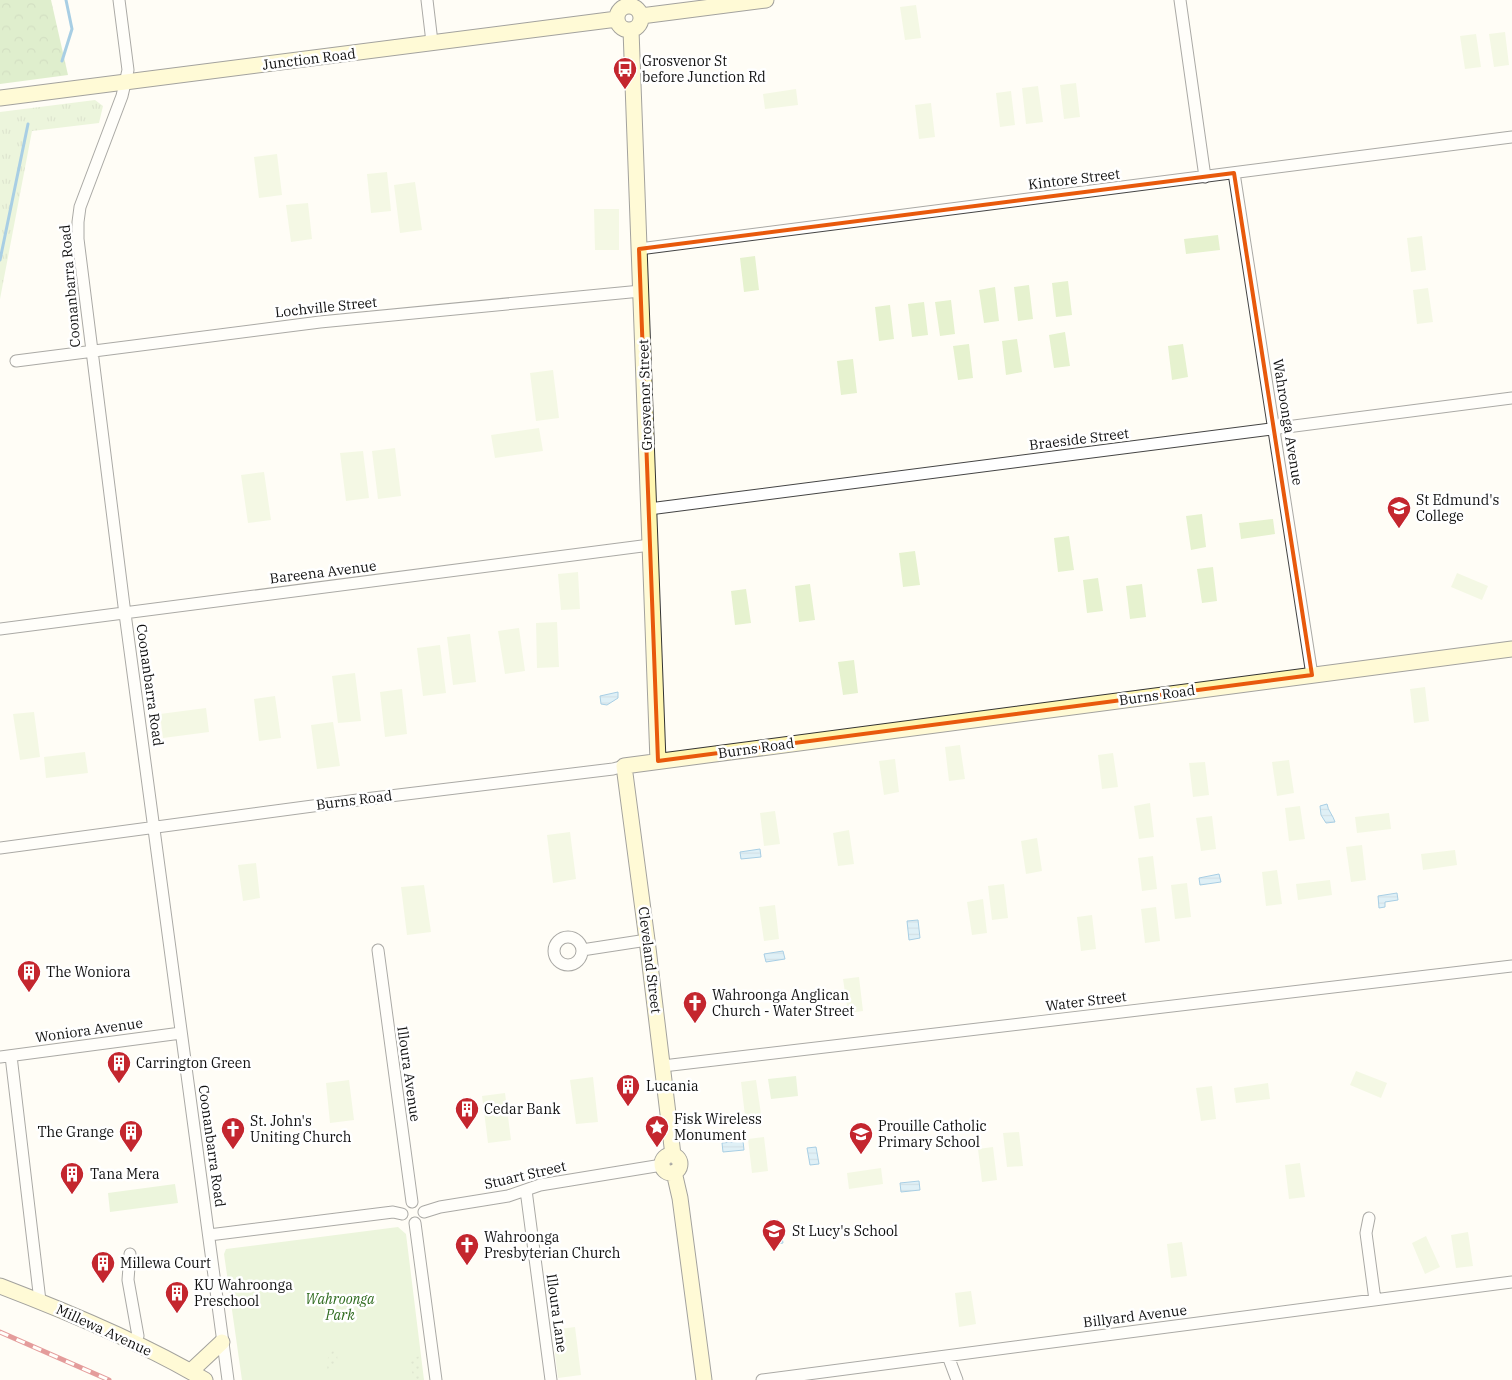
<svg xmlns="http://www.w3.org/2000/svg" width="1512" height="1380" font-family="'IBM Plex Serif',serif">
  <defs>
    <pattern id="grass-tufts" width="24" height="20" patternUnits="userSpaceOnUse" patternTransform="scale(1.25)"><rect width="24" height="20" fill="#d5ebbd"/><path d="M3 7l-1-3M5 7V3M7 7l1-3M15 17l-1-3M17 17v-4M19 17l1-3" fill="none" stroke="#b6c8a1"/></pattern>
    <pattern id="forest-crowns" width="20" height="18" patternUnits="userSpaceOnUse" patternTransform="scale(1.25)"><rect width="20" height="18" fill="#b9dc9c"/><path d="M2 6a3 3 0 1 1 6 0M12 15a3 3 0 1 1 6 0" fill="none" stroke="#9ebc85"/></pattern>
    <pattern id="garden-dots" width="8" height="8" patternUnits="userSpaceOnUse" patternTransform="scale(1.25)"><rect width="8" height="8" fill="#d5ebbd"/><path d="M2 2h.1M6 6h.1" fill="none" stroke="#b6c8a1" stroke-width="1.8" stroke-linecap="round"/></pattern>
    <pattern id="water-rules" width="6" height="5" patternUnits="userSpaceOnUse" patternTransform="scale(1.25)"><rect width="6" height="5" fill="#b9e0f7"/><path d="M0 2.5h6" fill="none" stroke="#9ebfd3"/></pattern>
  </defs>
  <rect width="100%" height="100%" fill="#fffdf5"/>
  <path fill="url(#grass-tufts)" d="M95,100L103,106L99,123L32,131L0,299V112Z"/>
  <path fill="url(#forest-crowns)" d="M0,0H51L68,75L0,84Z"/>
  <path fill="#d5ebbd" d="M796,1076L798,1096L771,1099L768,1079Z
    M175,1184L178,1203L110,1212L108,1193Z
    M398,1227L406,1234L424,1380H242L224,1254L226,1249Z"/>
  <path fill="url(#garden-dots)" d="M335,1349C340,1358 337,1366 328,1372C326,1361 327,1356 335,1349Z
    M419,1356L421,1380H415C412,1369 404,1362 419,1356Z"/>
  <path fill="#e6f2cf" d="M916,5L921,38L905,40L900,7Z
    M1505,32L1509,65L1494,67L1489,34Z
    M1476,34L1481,67L1465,69L1460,36Z
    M1076,83L1080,117L1064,119L1060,85Z
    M1038,86L1043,122L1026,124L1022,88Z
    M796,89L798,105L765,109L763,94Z
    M1011,91L1015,125L1000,127L996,93Z
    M931,103L935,137L919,139L915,105Z
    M277,154L282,195L259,198L254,157Z
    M387,172L391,211L371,213L367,174Z
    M415,182L422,230L400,233L394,185Z
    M308,203L312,239L291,242L286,205Z
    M594,209H619V250H595Z
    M1218,235L1220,250L1186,254L1184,239Z
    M1422,236L1426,270L1411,272L1407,238Z
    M755,256L759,290L744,292L740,258Z
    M1068,281L1072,315L1056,317L1052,283Z
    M1029,285L1033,319L1018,321L1014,287Z
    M995,287L999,321L984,323L979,290Z
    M1428,288L1433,322L1417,324L1413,290Z
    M951,300L955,334L940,336L935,302Z
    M924,302L928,335L912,337L908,304Z
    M890,305L894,339L879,341L875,307Z
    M1065,332L1070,366L1054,368L1049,335Z
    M1017,339L1022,372L1006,375L1002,341Z
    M969,344L973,378L958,380L953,346Z
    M1183,344L1188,377L1172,380L1168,346Z
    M853,359L857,393L841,395L837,361Z
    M553,370L559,418L536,421L530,373Z
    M539,428L543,451L495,458L491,435Z
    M395,448L401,496L378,499L372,451Z
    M363,451L369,498L346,501L340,453Z
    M264,472L271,520L248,523L241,475Z
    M1202,514L1206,547L1191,550L1186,516Z
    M1273,519L1275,534L1241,539L1239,523Z
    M1069,536L1074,570L1058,572L1054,538Z
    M915,551L920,585L903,587L899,553Z
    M1213,567L1217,601L1202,603L1197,569Z
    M578,572L580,609L561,610L558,574Z
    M1457,573L1488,586L1482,600L1451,587Z
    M1098,578L1103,611L1087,613L1083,580Z
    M810,584L815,620L799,622L795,586Z
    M1142,584L1146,617L1130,619L1126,586Z
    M746,589L751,623L735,625L731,591Z
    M557,622L559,667L537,668L536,623Z
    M519,628L525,671L505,674L498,631Z
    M470,634L476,682L453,685L447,637Z
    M440,645L446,693L423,696L417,648Z
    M854,660L858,693L843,695L838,662Z
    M355,673L361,721L338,723L332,676Z
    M1425,687L1429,721L1414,723L1410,689Z
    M402,689L407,734L385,737L380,692Z
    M275,696L281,738L259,741L254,699Z
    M206,708L209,732L163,738L160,714Z
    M34,712L40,757L20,760L13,714Z
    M333,722L340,766L317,769L311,725Z
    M960,745L965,779L949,781L945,747Z
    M85,752L88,773L46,778L44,757Z
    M1113,753L1118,787L1102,789L1098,755Z
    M895,759L899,792L884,795L879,761Z
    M1289,760L1294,793L1277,796L1272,762Z
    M1205,762L1209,795L1193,797L1189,763Z
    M1150,803L1154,837L1139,839L1134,806Z
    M1300,806L1305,839L1289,841L1285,808Z
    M775,811L780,844L764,846L760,813Z
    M1389,813L1391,829L1357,833L1355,817Z
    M1212,816L1216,849L1201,851L1196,818Z
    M849,830L854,864L838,866L833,833Z
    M570,832L576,879L553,883L547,835Z
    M1037,838L1042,871L1026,874L1021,841Z
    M1362,845L1366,880L1351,882L1346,847Z
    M1455,850L1457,865L1423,870L1421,854Z
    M1153,856L1157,889L1142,891L1138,858Z
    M256,863L260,898L243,901L238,865Z
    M1277,870L1282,904L1266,906L1262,872Z
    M1330,880L1332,895L1298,900L1296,884Z
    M1187,883L1191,917L1175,919L1171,885Z
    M1004,884L1008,918L992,920L988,886Z
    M424,885L431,932L407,935L401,887Z
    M983,899L987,933L972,935L967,902Z
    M775,905L779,939L764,941L759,907Z
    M1156,907L1160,941L1145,943L1141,909Z
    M1092,915L1096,949L1081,951L1077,917Z
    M859,977L863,1011L848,1013L843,979Z
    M1356,1071L1387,1083L1381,1098L1350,1085Z
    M593,1077L598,1122L576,1124L570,1080Z
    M349,1080L354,1120L330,1123L326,1083Z
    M756,1080L761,1114L745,1116L741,1082Z
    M1268,1083L1270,1099L1236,1103L1234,1088Z
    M1212,1086L1216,1119L1201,1121L1196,1088Z
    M505,1093L511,1140L488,1143L482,1096Z
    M1019,1132L1023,1166L1007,1167L1003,1133Z
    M764,1137L768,1171L752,1173L748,1139Z
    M993,1147L997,1180L982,1182L978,1149Z
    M1300,1163L1305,1197L1289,1199L1285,1165Z
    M881,1168L883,1184L849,1189L847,1173Z
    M1468,1232L1473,1266L1456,1268L1451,1235Z
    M1426,1236L1440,1267L1425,1274L1412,1243Z
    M1182,1242L1187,1276L1171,1278L1167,1244Z
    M971,1291L976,1324L959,1327L955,1293Z
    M575,1327L581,1375L558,1378L552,1330Z"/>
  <path fill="#f1ede2" d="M322,1296L338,1298L336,1309L320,1307Z"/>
  <path fill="url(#water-rules)" stroke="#3f96cf" d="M618,692V698L607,705L601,704L600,696Z
    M1327,804C1328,811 1333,815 1335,822L1326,823L1321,815L1320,806Z
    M760,849L761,857L741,859L740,852Z
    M1219,874L1221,882L1200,885L1199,878Z
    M1397,893L1398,900L1385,902V907L1379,908L1378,896Z
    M918,920L920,938L909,940L907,921Z
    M783,951L785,959L766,962L764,954Z
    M743,1141L744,1150L723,1152L722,1143Z
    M816,1147L819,1164L810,1165L807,1148Z
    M919,1181L920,1190L901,1192L900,1183Z
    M780,1225L783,1243L771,1245L769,1226Z"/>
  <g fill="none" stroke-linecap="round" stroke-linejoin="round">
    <path stroke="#3f96cf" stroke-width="3" d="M62,61L72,29L66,0
      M0,260L28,124"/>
    <g stroke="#444" stroke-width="13">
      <path id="street" d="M119,0L128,70L122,96L80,207L78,222V239L124,606L228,1380
        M427,0L432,42
        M1180,0L1205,177
        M1234,173L1312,675
        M639,249L1512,137
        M16,361L320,322L641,291
        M649,509L1512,398
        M0,629L650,545
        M0,848L365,799L613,769L624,766
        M554 951a14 14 0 1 1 28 0a14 14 0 1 1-28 0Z
        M378,950L412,1202
        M582,950L647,940
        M11,1056L40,1301
        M0,1057L181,1033
        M663,1066L1512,966
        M526,1190L551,1380
        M424,1212L440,1207L508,1196L540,1185L662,1165
        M1369,1218L1366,1233L1375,1300
        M415,1223L436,1380
        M209,1235L393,1212L402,1214
        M130,1254L128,1280L138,1336L133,1343
        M948,1356L957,1380
        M762,1380L1512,1282"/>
    </g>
    <g stroke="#333" stroke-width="17">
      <path id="secondary" d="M617 18a12 12 0 1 1 24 0a12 12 0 1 1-24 0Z
        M641,16L766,0
        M631,30L658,761
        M0,98L617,19
        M673,1155L647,940L624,766L1512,649
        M662 1164a9 9 0 1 1 18 0a9 9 0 1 1-18 0Z
        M674,1172L680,1198L704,1380
        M0,1286C68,1312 143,1343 205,1380
        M191,1371L222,1342"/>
    </g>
    <use href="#street" stroke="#fff" stroke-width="11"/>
    <use href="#secondary" stroke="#fff6b0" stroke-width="15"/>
    <g stroke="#c4262e" stroke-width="5">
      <path id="rail" d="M0,1332L109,1380"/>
    </g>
    <use href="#rail" stroke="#fff" stroke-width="3" stroke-dasharray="9" stroke-linecap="butt"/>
  </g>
  <path d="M0 0H1512V1380H0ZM1234,173L1312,675L658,761L639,249Z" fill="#fffdf5" fill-opacity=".55" fill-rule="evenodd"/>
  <path fill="none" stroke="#e8590c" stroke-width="4" stroke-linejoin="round" d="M1234,173L1312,675L658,761L639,249Z"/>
  <defs>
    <g id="bus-pin" transform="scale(1.25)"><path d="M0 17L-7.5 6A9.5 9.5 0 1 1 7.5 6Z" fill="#c4262e" stroke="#fff"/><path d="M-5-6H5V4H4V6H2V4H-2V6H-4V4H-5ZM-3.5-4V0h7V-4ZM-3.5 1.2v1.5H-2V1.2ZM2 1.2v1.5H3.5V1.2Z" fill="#fff"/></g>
    <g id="school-pin" transform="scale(1.25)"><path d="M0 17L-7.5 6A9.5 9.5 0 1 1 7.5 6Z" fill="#c4262e" stroke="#fff"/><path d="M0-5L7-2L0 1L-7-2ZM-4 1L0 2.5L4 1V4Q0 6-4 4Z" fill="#fff"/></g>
    <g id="building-pin" transform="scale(1.25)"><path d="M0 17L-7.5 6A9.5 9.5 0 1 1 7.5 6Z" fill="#c4262e" stroke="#fff"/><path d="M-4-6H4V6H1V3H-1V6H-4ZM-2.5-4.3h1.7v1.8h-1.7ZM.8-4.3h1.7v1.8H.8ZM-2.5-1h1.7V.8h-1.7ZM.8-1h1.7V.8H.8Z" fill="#fff"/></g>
    <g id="church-pin" transform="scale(1.25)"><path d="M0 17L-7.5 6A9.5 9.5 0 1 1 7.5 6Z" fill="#c4262e" stroke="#fff"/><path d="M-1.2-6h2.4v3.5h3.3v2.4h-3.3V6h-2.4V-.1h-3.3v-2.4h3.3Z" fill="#fff"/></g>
    <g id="sight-pin" transform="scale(1.25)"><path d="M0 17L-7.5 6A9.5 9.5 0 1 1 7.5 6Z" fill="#c4262e" stroke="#fff"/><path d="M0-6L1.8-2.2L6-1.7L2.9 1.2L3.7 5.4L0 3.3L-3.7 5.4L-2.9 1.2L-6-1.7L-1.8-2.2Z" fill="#fff"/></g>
  </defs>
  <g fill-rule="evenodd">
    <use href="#bus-pin" x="625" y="69"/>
    <use href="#school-pin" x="1399" y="508"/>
    <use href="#building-pin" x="29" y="972"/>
    <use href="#church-pin" x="695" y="1003"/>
    <use href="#building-pin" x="119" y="1063"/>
    <use href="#building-pin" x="628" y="1086"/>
    <use href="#building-pin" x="467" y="1109"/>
    <use href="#sight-pin" x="657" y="1127"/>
    <use href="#church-pin" x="233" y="1129"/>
    <use href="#building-pin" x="131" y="1132"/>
    <use href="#school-pin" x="861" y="1134"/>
    <use href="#building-pin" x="72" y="1174"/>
    <use href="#school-pin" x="774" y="1231"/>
    <use href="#church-pin" x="467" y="1245"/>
    <use href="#building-pin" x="103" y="1263"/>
    <use href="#building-pin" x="177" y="1293"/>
  </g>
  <g text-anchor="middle" stroke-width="5" stroke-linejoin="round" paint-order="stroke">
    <g font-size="14" fill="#111" stroke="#fff">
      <text transform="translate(309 59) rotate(-7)" y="5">Junction Road</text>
      <text transform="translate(1074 179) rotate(-7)" y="5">Kintore Street</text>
      <text transform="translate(70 286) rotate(-95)" y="5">Coonanbarra Road</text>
      <text transform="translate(326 307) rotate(-6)" y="5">Lochville Street</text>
      <text transform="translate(645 395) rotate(-92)" y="5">Grosvenor Street</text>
      <text transform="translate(1288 422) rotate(81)" y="5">Wahroonga Avenue</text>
      <text transform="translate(1079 439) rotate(-7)" y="5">Braeside Street</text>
      <text transform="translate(323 572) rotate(-7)" y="5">Bareena Avenue</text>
      <text transform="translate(150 685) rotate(82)" y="5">Coonanbarra Road</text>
      <text transform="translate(1157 695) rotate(-8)" y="5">Burns Road</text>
      <text transform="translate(756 748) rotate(-8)" y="5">Burns Road</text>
      <text transform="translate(354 800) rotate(-7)" y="5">Burns Road</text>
      <text transform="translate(650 960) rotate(83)" y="5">Cleveland Street</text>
      <text transform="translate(1086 1001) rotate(-7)" y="5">Water Street</text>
      <text transform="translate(89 1030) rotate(-8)" y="5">Woniora Avenue</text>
      <text transform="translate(409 1074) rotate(82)" y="5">Illoura Avenue</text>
      <text transform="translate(212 1146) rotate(82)" y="5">Coonanbarra Road</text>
      <text transform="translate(525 1175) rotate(-13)" y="5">Stuart Street</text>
      <text transform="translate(557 1313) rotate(82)" y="5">Illoura Lane</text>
      <text transform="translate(1135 1316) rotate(-7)" y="5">Billyard Avenue</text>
      <text transform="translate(104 1330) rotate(25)" y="5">Millewa Avenue</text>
    </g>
    <g font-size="14" fill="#111" stroke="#fff" text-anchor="start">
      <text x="642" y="66">Grosvenor St<tspan x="642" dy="16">before Junction Rd</tspan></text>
      <text x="1416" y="505">St Edmund's<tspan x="1416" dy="16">College</tspan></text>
      <text x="46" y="977">The Woniora</text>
      <text x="712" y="1000">Wahroonga Anglican<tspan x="712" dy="16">Church - Water Street</tspan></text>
      <text x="136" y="1068">Carrington Green</text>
      <text x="646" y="1091">Lucania</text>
      <text x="484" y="1114">Cedar Bank</text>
      <text x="674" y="1124">Fisk Wireless<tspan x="674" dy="16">Monument</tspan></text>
      <text x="250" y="1126">St. John's<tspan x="250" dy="16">Uniting Church</tspan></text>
      <text x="878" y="1131">Prouille Catholic<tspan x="878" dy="16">Primary School</tspan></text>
      <text x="114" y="1137" text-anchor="end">The Grange</text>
      <text x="90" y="1179">Tana Mera</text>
      <text x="792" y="1236">St Lucy's School</text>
      <text x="484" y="1242">Wahroonga<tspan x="484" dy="16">Presbyterian Church</tspan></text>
      <text x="120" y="1268">Millewa Court</text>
      <text x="194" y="1290">KU Wahroonga<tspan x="194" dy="16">Preschool</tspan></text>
    </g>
    <g font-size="14" font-style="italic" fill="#2f6b1f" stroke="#fff">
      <text x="340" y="1304">Wahroonga<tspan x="340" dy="16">Park</tspan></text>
    </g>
  </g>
</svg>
